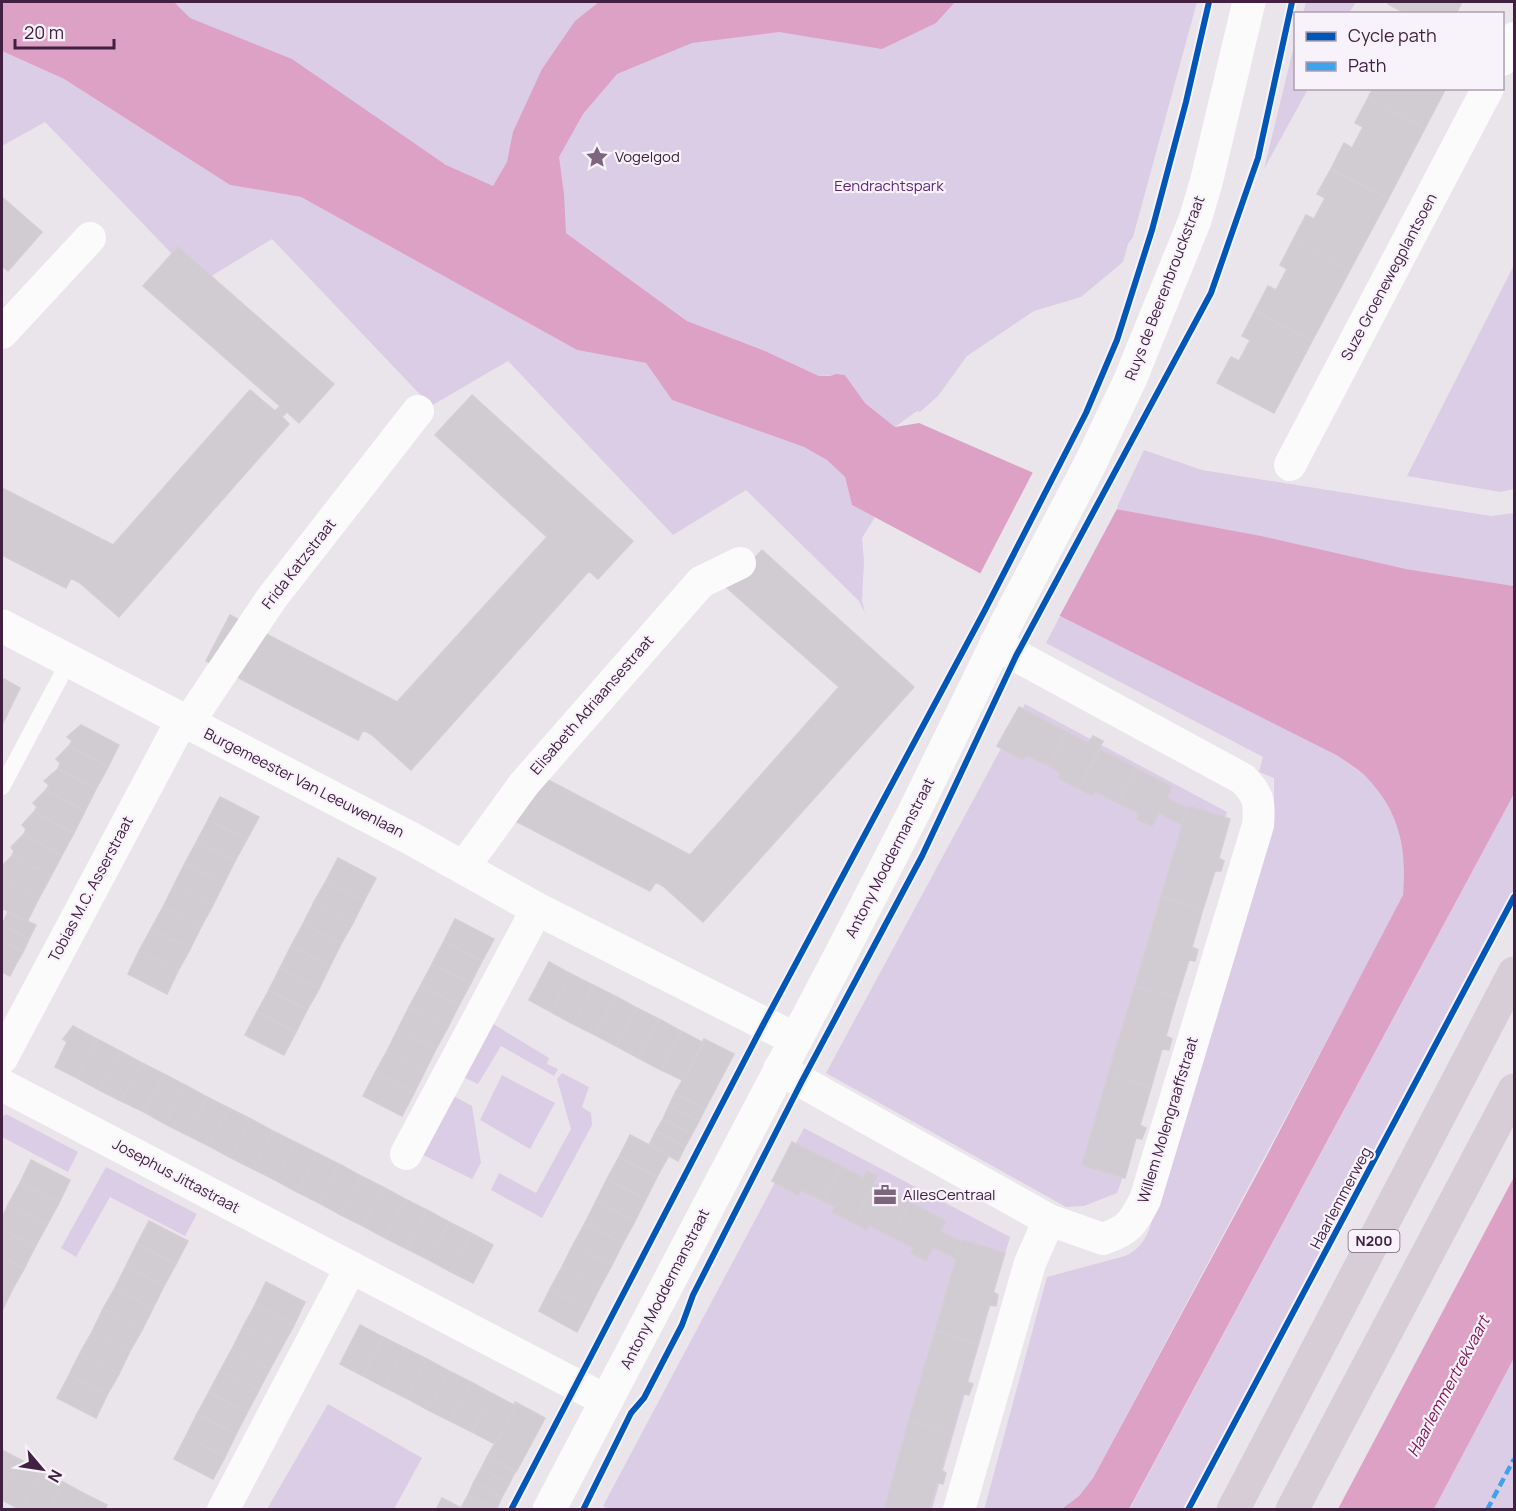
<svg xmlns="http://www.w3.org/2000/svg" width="1516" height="1511" font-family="Manrope,sans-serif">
  <rect width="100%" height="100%" fill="#eae5eb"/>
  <path fill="#dbcde6" d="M92,2H1197L1133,237L1128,244L1123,262L1081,297L1034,311L967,356L938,396L920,412L917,411L895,427L865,403L845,375L819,376L765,351L687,321L566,233L446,165L421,148Z
    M1306,2H1356L1349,13H1303Z
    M1295,42L1296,88L1308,89L1264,169Z
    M2,51L64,79L230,185L301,197L577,350L646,363L672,400L804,447L828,460L845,477L852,505L875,517L862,538L864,561L862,601L865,613L859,601L746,490L673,535L508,361L431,406L272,239L200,283L45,122L2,146Z
    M1514,265V489L1500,492L1407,476Z
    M1144,450L1202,470L1491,516L1514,513V586L1406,569L1116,509Z
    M1060,616L1338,756C1348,763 1359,770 1368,779C1396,808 1411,852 1403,893C1400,907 1389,922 1383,935L1093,1478L1079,1496L1062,1509L984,1510L1047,1277L1125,1256C1150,1245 1152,1221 1157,1196L1274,806V778L1259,772L1263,757L1046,643Z
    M1025,704L1227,812L1121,1182L1117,1193L1084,1206L1066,1207L826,1073Z
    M1514,794V896L1190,1509L1129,1510Z
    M490,1022L549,1058L547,1064L558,1069L554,1076L501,1046L478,1084L463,1077Z
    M562,1073L589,1087L582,1107L591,1113L592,1125L542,1218L491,1190L499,1173L536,1193L571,1129L557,1079Z
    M502,1075L555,1103L530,1149L480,1120Z
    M452,1095L472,1106L481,1163L472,1179L421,1154Z
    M6,1114L78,1152L68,1172L2,1137V1117Z
    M804,1128L1010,1237L932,1509L610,1510L603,1506Z
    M106,1167L197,1214L185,1236L110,1197L76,1257L61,1248Z
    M1514,1358V1509H1434Z
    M328,1404L422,1458L394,1509H267Z"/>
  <path fill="#dea1c6" d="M2,2H174L190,18L292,59L446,165L493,186L507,162L513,132L542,69L575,21L599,2H955L936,23L882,49L779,32L692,43L617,74L583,114L559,157L564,194L566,233L687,321L765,351L819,376H830L836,374L845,375L865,403L895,427L919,423L1116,509L1261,536L1406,569L1514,586V794L1129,1509H1062L1079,1496L1093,1478L1264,1161L1403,895C1407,850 1400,813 1368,779C1360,770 1348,763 1338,756L1060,616L852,505L845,477L827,460L804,447L672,400L646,363L577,350L301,197L230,185L64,79L2,51Z
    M1514,1177V1358L1434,1509H1338Z"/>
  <path fill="#eae5eb" d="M1034,470L1118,507L1058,619L979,576Z"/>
  <path fill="#d1ccd2" stroke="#d3ced4" stroke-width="1.5" d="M1389,2H1462L1456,14H1406L1388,4Z
    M1373,88H1446L1425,128L1368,98Z
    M1368,98L1425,128L1388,199L1331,169L1344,143L1352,148L1363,127L1355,123Z
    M1331,169L1388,199L1350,270L1293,240L1306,215L1314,219L1325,198L1317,194Z
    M2,197L42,232L8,271L2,266Z
    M1293,240L1350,270L1312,341L1255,311L1268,286L1276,290L1287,269L1280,265Z
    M178,247L334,384L299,423L287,412L282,417L289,424L119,617L80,583L71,578L66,588L2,555V488L113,545L250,390L275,411L280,406L143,286Z
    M1255,311L1312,341L1274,413L1217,383L1231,357L1239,361L1250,340L1242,336Z
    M472,395L633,541L598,579L589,571L411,770L371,734L363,730L358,740L206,661L230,615L397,702L547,537L435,435Z
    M762,550L914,687L703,922L663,886L656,882L650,891L498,812L522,766L690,855L839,687L727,588Z
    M2,678L20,688L2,725Z
    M1019,707L1067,732L1049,766L1026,755L1023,760L997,746Z
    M81,725L119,745L108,767L69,746L72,741L67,737Z
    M1067,732L1088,743L1093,736L1103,741L1079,789L1058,778L1061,773L1049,766Z
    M69,746L108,767L96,789L58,769L60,763L56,759Z
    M1100,749L1136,768L1118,803L1095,791L1093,796L1079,789Z
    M1136,768L1172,787L1167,798L1186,808L1182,825L1159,813L1152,826L1137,819L1140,814L1118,803Z
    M58,769L96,789L85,811L46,790L49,785L44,781Z
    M46,790L85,811L74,833L34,812L37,807L33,803Z
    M220,797L259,817L247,839L208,820Z
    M1188,806L1230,819L1219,858L1224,861L1221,871H1215L1203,909L1161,897Z
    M34,812L74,833L62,855L24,834L26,829L22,825Z
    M208,820L247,839L235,861L197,841Z
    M24,834L62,855L51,876L12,856L14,851L11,847Z
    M197,841L235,861L224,883L185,863Z
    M12,856L51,876L39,898L2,879L3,873L2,866Z
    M338,858L376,878L364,901L326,881Z
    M185,863L224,883L213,905L174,885Z
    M2,879L39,898L27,922L2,908Z
    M326,881L364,901L353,923L314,902Z
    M174,885L213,905L201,927L163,907Z
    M1161,897L1203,909L1192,947L1198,950L1195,961L1189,960L1177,998L1135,986Z
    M314,902L353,923L341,944L303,924Z
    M163,907L201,927L190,949L151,929Z
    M8,912L36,925L29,939L2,925Z
    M455,919L494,939L482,961L444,941Z
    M303,924L341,944L330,966L291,946Z
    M2,925L29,939L23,952L2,941Z
    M151,929L190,949L178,971L139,951Z
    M2,941L23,952L16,964L2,957Z
    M444,941L482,961L471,983L432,964Z
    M291,946L330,966L319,989L280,968Z
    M139,951L178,971L167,994L128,974Z
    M2,957L16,964L10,976L2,972Z
    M549,962L571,974L551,1012L529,1000Z
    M432,964L471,983L459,1005L421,985Z
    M280,968L319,989L307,1010L269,990Z
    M571,974L593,985L573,1024L551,1012Z
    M421,985L459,1005L448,1027L409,1007Z
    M593,985L615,996L595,1035L573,1024Z
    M1135,986L1177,998L1166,1036L1172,1039L1169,1050L1162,1049L1151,1088L1108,1075Z
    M269,990L307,1010L296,1032L257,1012Z
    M615,996L637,1008L616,1046L595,1035Z
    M409,1007L448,1027L436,1049L398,1029Z
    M637,1008L659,1019L638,1058L616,1046Z
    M257,1012L296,1032L284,1055L245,1035Z
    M659,1019L681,1031L661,1070L638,1058Z
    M73,1026L97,1039L77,1078L55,1067L67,1042L63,1039Z
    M398,1029L436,1049L425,1071L387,1051Z
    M681,1031L704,1043L684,1081L661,1070Z
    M97,1039L120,1051L99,1090L77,1078Z
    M704,1039L734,1054L705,1109L675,1093L682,1081H684Z
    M120,1051L142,1063L121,1101L99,1090Z
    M387,1051L425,1071L414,1093L375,1073Z
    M142,1063L164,1074L144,1112L121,1101Z
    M375,1073L414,1093L402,1116L363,1096Z
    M164,1074L185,1085L165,1124L144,1112Z
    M1108,1075L1151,1088L1140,1125L1146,1128L1142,1139L1136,1138L1125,1178L1082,1165Z
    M185,1085L207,1097L187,1135L165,1124Z
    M675,1093L705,1109L699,1121L669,1106Z
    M207,1097L229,1108L209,1146L187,1135Z
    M669,1106L699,1121L692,1134L663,1119Z
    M229,1108L251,1119L231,1158L209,1146Z
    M251,1119L273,1131L253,1169L231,1158Z
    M663,1119L692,1134L685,1147L656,1131Z
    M273,1131L295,1142L275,1180L253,1169Z
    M656,1131L685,1147L678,1161L649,1145Z
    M630,1135L669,1155L657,1177L619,1157Z
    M295,1142L317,1153L297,1192L275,1180Z
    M792,1142L841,1166L823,1201L801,1190L798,1195L772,1181Z
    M317,1153L339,1164L319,1203L297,1192Z
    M619,1157L657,1177L646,1199L607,1179Z
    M31,1160L70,1180L59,1203L20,1183Z
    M339,1164L361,1176L341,1215L319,1203Z
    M841,1166L863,1178L867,1171L877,1176L854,1223L832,1212L835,1207L823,1201Z
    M361,1176L383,1187L363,1226L341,1215Z
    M607,1179L646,1199L635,1221L596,1201Z
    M20,1183L59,1203L47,1225L8,1205Z
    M874,1184L910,1202L892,1237L869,1225L866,1230L854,1223Z
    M383,1187L405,1199L385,1238L363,1226Z
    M405,1199L427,1210L407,1249L385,1238Z
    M596,1201L635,1221L623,1243L585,1223Z
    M910,1202L946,1221L941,1232L962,1242L956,1259L933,1247L926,1261L911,1253L914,1248L892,1237Z
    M8,1205L47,1225L35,1247L2,1229V1218Z
    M427,1210L449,1222L429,1260L407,1249Z
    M149,1221L188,1241L176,1264L137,1244Z
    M449,1222L471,1233L451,1272L429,1260Z
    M585,1223L623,1243L612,1265L573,1245Z
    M2,1229L35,1247L24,1269L2,1257Z
    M471,1233L493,1245L473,1283L451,1272Z
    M962,1240L1005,1253L993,1292L998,1295L996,1306L989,1305L978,1344L935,1331Z
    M137,1244L176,1264L164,1286L126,1266Z
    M573,1245L612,1265L600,1287L562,1267Z
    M2,1257L24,1269L12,1290L2,1285Z
    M126,1266L164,1286L153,1308L115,1288Z
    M562,1267L600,1287L589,1309L550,1289Z
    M266,1282L305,1302L294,1325L255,1305Z
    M2,1285L12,1290L2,1311Z
    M115,1288L153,1308L142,1330L103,1309Z
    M550,1289L589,1309L577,1332L539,1311Z
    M255,1305L294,1325L282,1347L243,1327Z
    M103,1309L142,1330L130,1351L92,1332Z
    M360,1325L383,1337L363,1376L340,1364Z
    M243,1327L282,1347L270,1369L232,1349Z
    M935,1331L978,1344L967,1382L973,1384L969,1395L963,1394L952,1433L909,1420Z
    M92,1332L130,1351L119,1374L80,1353Z
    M383,1337L405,1348L384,1387L363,1376Z
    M405,1348L427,1359L406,1398L384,1387Z
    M232,1349L270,1369L259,1390L220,1371Z
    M80,1353L119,1374L107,1395L69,1375Z
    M427,1359L449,1371L428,1410L406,1398Z
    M220,1371L259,1390L247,1413L209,1392Z
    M449,1371L471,1382L450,1421L428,1410Z
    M69,1375L107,1395L96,1418L57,1398Z
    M471,1382L493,1394L472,1432L450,1421Z
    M209,1392L247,1413L236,1434L197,1414Z
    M493,1394L516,1406L495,1444L472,1432Z
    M515,1402L545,1418L516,1472L487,1457L516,1406L514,1405Z
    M197,1414L236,1434L225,1457L186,1436Z
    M909,1420L952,1433L941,1470L946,1473L943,1484L937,1483L929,1510H884Z
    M186,1436L225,1457L213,1479L174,1459Z
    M2,1450L19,1459L2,1494Z
    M487,1457L515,1472L509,1484L481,1469Z
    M19,1459L41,1471L21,1510L2,1500V1494Z
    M481,1469L509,1484L502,1497L474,1482Z
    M41,1471L63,1482L49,1510H21Z
    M63,1482L85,1494L77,1510H49Z
    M474,1482L502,1497L496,1510L468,1495Z
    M85,1494L107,1505L104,1510H77Z
    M468,1495L495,1510L461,1508Z
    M442,1498L461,1508L464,1510H436Z"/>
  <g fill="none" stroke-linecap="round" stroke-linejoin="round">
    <path stroke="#fcfbfc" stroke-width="16" d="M2,787L69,661"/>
    <path stroke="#fcfbfc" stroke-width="32" d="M1502,60L1514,38
      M2,333L90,238
      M1290,465L1488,88
      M188,723L271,599L418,411
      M463,868L524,784L701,582L740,563
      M2,1058L182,720
      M779,1069L1049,1220
      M2,1085L607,1401
      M406,1154L537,909
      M223,1510L351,1267
      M959,1510L1030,1263L1049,1220L1103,1239C1129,1230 1132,1224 1145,1200L1258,825C1260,803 1259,795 1243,779L995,644"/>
    <path stroke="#fcfbfc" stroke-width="33" d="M2,626L412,839L537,909L795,1039
      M549,1510L843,950L913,814L1007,622L1090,464L1130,380L1195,220L1206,183L1249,2"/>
    <path stroke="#d7cdd7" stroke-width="33" d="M1233,1510L1514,973
      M1292,1510L1514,1090"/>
    <path stroke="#3fa2ec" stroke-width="4.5" stroke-dasharray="9 4.5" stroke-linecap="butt" d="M1487,1510L1514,1459"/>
    <g stroke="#f8f3fa" stroke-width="10">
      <path id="cycleway" d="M511,1510L764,1023L985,610L1086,413L1117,340L1152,230L1186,102L1209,2
        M583,1510L631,1413L644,1398L682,1325L693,1295L802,1081L922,856L1016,656L1211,293L1258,158L1292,2
        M1188,1510L1514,897"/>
    </g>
    <use href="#cycleway" stroke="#0057b8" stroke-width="6"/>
  </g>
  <defs>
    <g id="sight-bare" transform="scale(1.8)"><path d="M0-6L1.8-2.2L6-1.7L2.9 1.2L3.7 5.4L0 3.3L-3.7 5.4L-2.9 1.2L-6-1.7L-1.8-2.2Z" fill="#7c657d" stroke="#f8f3fa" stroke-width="2.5" paint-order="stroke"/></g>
    <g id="office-bare" transform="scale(1.8)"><path d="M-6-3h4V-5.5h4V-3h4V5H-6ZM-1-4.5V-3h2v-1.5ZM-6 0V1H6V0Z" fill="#7c657d" stroke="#f8f3fa" stroke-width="2.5" paint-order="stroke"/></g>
  </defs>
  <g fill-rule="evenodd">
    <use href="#sight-bare" x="597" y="157"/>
    <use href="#office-bare" x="885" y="1195"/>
  </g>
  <g text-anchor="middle" stroke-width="4.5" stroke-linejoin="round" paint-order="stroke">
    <rect fill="#f8f3fa" stroke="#785f79" stroke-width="1.5" x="1348.5" y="1230" width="51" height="22" rx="4.5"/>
    <g font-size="14" font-weight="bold" fill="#412042">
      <text x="1374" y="1246">N200</text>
    </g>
    <g font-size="15" fill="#412042" stroke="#f8f3fa" text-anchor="start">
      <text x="615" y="162">Vogelgod</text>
      <text x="903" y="1200">AllesCentraal</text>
    </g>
    <g font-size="15" fill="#5e257d" stroke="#f8f3fa">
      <text x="889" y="191">Eendrachtspark</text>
    </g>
    <g font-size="15" fill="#412042" stroke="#f8f3fa">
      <text transform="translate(1389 277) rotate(-62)" y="5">Suze Groenewegplantsoen</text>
      <text transform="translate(1165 288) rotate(-69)" y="5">Ruys de Beerenbrouckstraat</text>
      <text transform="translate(299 564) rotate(-52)" y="5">Frida Katzstraat</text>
      <text transform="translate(592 705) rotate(-49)" y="5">Elisabeth Adriaansestraat</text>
      <text transform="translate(304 783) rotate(27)" y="5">Burgemeester Van Leeuwenlaan</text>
      <text transform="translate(890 858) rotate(-63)" y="5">Antony Moddermanstraat</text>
      <text transform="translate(91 889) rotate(-62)" y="5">Tobias M.C. Asserstraat</text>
      <text transform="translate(1168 1120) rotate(-73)" y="5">Willem Molengraaffstraat</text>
      <text transform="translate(176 1176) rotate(28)" y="5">Josephus Jittastraat</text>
      <text transform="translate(1341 1198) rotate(-62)" y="5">Haarlemmerweg</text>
      <text transform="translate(665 1289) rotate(-63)" y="5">Antony Moddermanstraat</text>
    </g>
    <g font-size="16" font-style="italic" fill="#851254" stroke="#f8f3fa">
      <text transform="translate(1448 1386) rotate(-62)" y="6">Haarlemmertrekvaart</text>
    </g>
  </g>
  <rect width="1516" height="1511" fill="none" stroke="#412042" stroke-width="6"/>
  <rect x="1294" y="12" width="210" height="78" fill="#f8f3fa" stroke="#af9fb0" stroke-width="1.5"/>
  <rect x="1306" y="32" width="30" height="9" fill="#0057b8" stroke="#af9fb0" stroke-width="1.5"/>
  <text x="1348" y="42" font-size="18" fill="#412042">Cycle path</text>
  <rect x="1306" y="62" width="30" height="9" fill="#3fa2ec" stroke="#af9fb0" stroke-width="1.5"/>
  <text x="1348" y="72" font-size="18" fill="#412042">Path</text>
  <g transform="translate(42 1469) rotate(119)" stroke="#f8f3fa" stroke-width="4.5" paint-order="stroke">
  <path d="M0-4.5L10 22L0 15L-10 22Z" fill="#412042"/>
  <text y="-9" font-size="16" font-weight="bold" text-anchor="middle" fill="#412042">N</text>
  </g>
  <path d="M15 39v9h99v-9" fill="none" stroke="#412042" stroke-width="3"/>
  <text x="24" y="39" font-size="18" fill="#412042" stroke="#f8f3fa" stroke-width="4.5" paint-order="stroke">20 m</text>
</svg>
